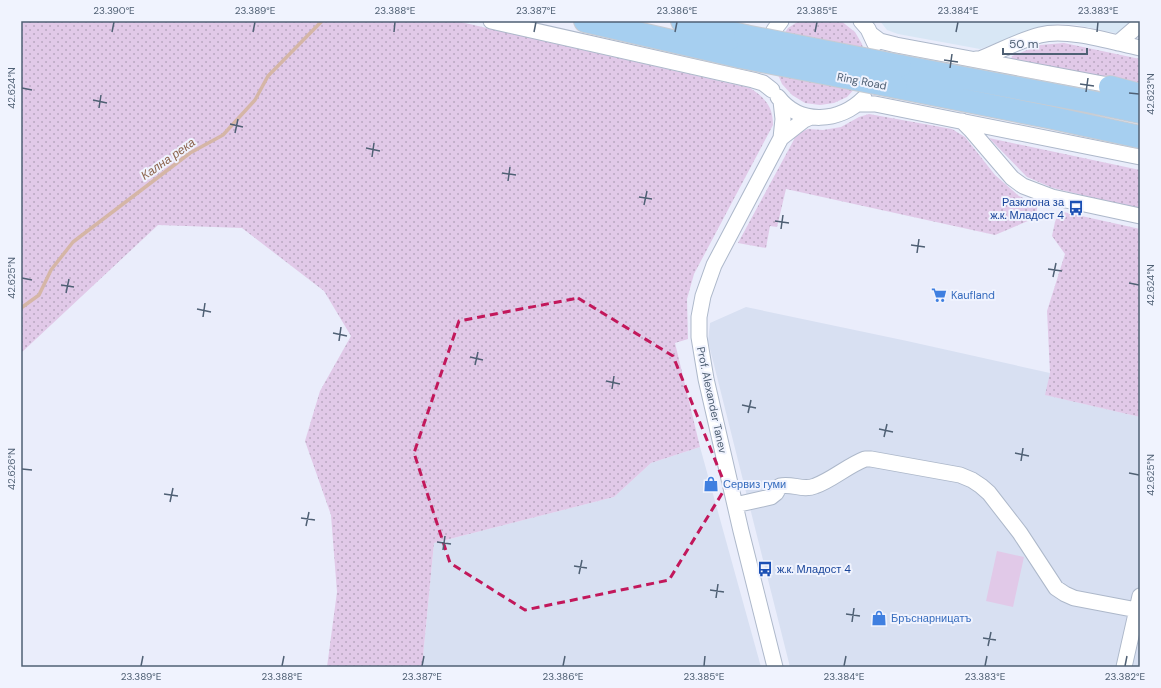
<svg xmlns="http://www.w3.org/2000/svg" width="1161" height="688" font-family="'DM Sans',sans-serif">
  <defs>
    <pattern id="grass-dots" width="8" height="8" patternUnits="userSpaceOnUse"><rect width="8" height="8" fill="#e1c9e8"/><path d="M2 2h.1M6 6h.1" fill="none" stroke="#b9a7c1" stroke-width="1.8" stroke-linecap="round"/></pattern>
  </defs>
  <rect width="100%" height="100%" fill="#eaedfb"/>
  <path fill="#d8e0f2" d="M746,307L907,341L1050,373L1046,395L1140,417V667H790L708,341L710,323Z
    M700,447L761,667H422L434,543L614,497L651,463Z"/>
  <path fill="#d8e7f5" d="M880,21H1135L1120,34L1077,25L1060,24L1043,26L980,49L898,34L887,30Z"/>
  <path fill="url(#grass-dots)" d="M22,21H456L750,88C765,98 773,106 773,125L694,274L687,299L688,339L675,343L700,447L651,463L614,497L434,543L422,667H327L337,592L331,515L305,441L320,391L351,336L324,291L242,228L158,225L21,353Z
    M799,21H841L855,32L862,44L865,59L857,86L847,97L834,103L820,105L805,103L792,95L782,84L776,70L780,40L788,28Z
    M1064,43L1140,59V84L1011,59L1012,56L1040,45Z
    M869,114L952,129L965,137L995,175L1019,196L1038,205L1035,218L995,235L786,189L777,227L770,226L766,248L738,243L797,134L808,129L823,130L841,127L859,117Z
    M989,138L1140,170V209L1053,188L1027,177Z
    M1059,211L1140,229V417L1045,395L1050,373L1047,311L1065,254L1052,236L1055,222Z"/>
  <path fill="#e1c9e8" d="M997,551L1024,557L1013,607L986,601Z"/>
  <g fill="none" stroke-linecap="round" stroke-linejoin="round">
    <path stroke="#d5b6a6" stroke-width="3.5" d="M21,308L39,295L51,270L73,242L190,153L223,135L255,100L268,76L322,21"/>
    <g stroke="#adb8ca" stroke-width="17">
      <path id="minor" d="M491,21L753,80L763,83L772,90
        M861,21L868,29L875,44
        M872,35L880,41L896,45L1119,87
        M1118,43L1140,24
        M766,48C769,37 774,29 781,21
        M976,59H980C1000,51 1020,40 1040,35C1068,28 1112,42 1140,48
        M778,97C800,126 840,122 864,98
        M858,104H875L1140,157
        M962,121L971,130L1012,178L1023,186L1052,197L1140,216
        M781,138L804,120L811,117
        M735,505L771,497L776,493L780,486C792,483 803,491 815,486C832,480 847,466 865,459H871L960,475L972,480L981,486L989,493L1020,533L1056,588L1065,594L1074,598L1137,610
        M775,667L741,531L706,379L699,337V317L703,296L714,265L781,138L783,119L781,101
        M1124,667L1140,596"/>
    </g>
    <g stroke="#c7ccd3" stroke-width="24">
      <path id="highway" d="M585,21L741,57
        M682,21L745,36
        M900,66L1087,101L1140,112
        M896,87L1048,117L1140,137
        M1110,87L1140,95"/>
    </g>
    <use href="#minor" stroke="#fff" stroke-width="15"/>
    <use href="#highway" stroke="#a6cff0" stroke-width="22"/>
    <g stroke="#c7ccd3" stroke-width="24" stroke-linecap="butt">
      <path id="highway-bridge" d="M745,36L900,66
        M741,57L896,87"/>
    </g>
    <use href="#highway-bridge" stroke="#a6cff0" stroke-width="22"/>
  </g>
  <path fill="none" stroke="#c2185b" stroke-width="3" stroke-dasharray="8 5" stroke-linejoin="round" d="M578,298L673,356L726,487L669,580L525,610L450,563L414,453L459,321Z"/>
  <path fill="none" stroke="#4f6074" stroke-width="1.5" d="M112,32L114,22M253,32L255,22M394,32L395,22M534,32L536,22M675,32L677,22M815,32L817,22M956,32L958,22M1097,32L1098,22M944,60L958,62M950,68L952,54M1080,84L1094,86M22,88L32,90M1086,92L1088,78M1129,93L1139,94M93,100L107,103M99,108L101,95M230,124L243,127M235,133L238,119M366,148L380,151M372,157L374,143M502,173L516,175M508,181L510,167M639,197L652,199M644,205L647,191M775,221L789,223M781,229L783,215M911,245L925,247M917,253L919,239M1048,269L1062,271M1053,277L1056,263M22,278L32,280M1129,283L1139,285M61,285L74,287M66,293L69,279M197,309L211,312M203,317L205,303M333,333L347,336M339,341L341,327M470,357L483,360M475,365L478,352M606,381L620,384M612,389L614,376M742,405L756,408M748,413L751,400M879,429L893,432M884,437L887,424M1015,453L1029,456M1021,461L1023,448M22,469L32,470M1129,473L1139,475M164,494L178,496M170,502L173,488M301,518L315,520M306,526L309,512M437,542L451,544M443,550L445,536M574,566L587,568M579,574L582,560M710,590L724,592M716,598L718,584M846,614L860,616M852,622L854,608M983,638L996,640M988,646L991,632M141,666L143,656M282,666L284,656M422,666L424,656M563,666L565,656M704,666L705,656M844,666L846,656M985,666L987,656M1125,666L1127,656"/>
  <defs>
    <g id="bus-bare" transform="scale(1.2)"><path d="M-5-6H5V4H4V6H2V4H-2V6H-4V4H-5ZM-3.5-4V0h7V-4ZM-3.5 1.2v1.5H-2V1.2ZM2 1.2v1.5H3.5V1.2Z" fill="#1a4fb4" stroke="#f0f3fe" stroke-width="2.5" paint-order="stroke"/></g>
    <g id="supermarket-bare" transform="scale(1.2)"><path d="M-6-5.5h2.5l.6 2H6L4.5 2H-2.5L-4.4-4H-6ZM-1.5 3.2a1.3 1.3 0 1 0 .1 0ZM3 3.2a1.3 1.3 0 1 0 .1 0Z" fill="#3f7fe0" stroke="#f0f3fe" stroke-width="2.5" paint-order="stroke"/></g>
    <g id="shop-bare" transform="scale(1.2)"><path d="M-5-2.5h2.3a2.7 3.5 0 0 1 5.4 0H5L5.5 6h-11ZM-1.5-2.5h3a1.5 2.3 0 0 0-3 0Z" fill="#3f7fe0" stroke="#f0f3fe" stroke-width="2.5" paint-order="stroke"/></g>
  </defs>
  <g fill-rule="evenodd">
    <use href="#bus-bare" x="1076" y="208"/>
    <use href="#supermarket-bare" x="939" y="295"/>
    <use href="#shop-bare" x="711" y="484"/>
    <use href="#bus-bare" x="765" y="569"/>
    <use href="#shop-bare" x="879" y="618"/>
  </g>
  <g text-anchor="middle" stroke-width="4" stroke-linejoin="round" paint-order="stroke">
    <g font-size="11" fill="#4f6074" stroke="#f0f3fe">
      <text transform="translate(862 81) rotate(11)" y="4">Ring Road</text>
      <text transform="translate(712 400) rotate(78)" y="4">Prof. Alexander Tanev</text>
    </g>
    <g font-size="11" fill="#164399" stroke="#f0f3fe" text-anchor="end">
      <text x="1064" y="206">Разклона за<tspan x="1064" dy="13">ж.к. Младост 4</tspan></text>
      <text x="777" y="573" text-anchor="start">ж.к. Младост 4</text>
    </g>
    <g font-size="11" fill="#366cbe" stroke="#f0f3fe" text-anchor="start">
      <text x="951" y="299">Kaufland</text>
      <text x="723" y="488">Сервиз гуми</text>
      <text x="891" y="622">Бръснарницатъ</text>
    </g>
    <g font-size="12" font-style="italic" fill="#8c644d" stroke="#f0f3fe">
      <text transform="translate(168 159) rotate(-35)" y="4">Кална река</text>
    </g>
  </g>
  <rect width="1161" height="688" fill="none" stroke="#f0f3fe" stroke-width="44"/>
  <path d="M1003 48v6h84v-6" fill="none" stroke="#4f6074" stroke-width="2"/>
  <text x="1009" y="48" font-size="12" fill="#4f6074" stroke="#f0f3fe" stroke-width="3" paint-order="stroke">50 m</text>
  <rect x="22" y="22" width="1117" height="644" fill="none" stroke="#4f6074" stroke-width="1.5"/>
  <g font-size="10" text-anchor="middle" fill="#4f6074">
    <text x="114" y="14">23.390°E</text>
    <text x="255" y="14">23.389°E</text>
    <text x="395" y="14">23.388°E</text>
    <text x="536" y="14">23.387°E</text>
    <text x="677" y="14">23.386°E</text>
    <text x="817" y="14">23.385°E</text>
    <text x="958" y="14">23.384°E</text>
    <text x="1098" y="14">23.383°E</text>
    <text transform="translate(11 88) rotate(-90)" y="4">42.624°N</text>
    <text transform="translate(1150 94) rotate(-90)" y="4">42.623°N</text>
    <text transform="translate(11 278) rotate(-90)" y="4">42.625°N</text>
    <text transform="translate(1150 285) rotate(-90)" y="4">42.624°N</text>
    <text transform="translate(11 469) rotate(-90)" y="4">42.626°N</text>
    <text transform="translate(1150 475) rotate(-90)" y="4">42.625°N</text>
    <text x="141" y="680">23.389°E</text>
    <text x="282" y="680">23.388°E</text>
    <text x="422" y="680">23.387°E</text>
    <text x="563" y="680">23.386°E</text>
    <text x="704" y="680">23.385°E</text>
    <text x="844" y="680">23.384°E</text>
    <text x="985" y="680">23.383°E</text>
    <text x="1125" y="680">23.382°E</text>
  </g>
</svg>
